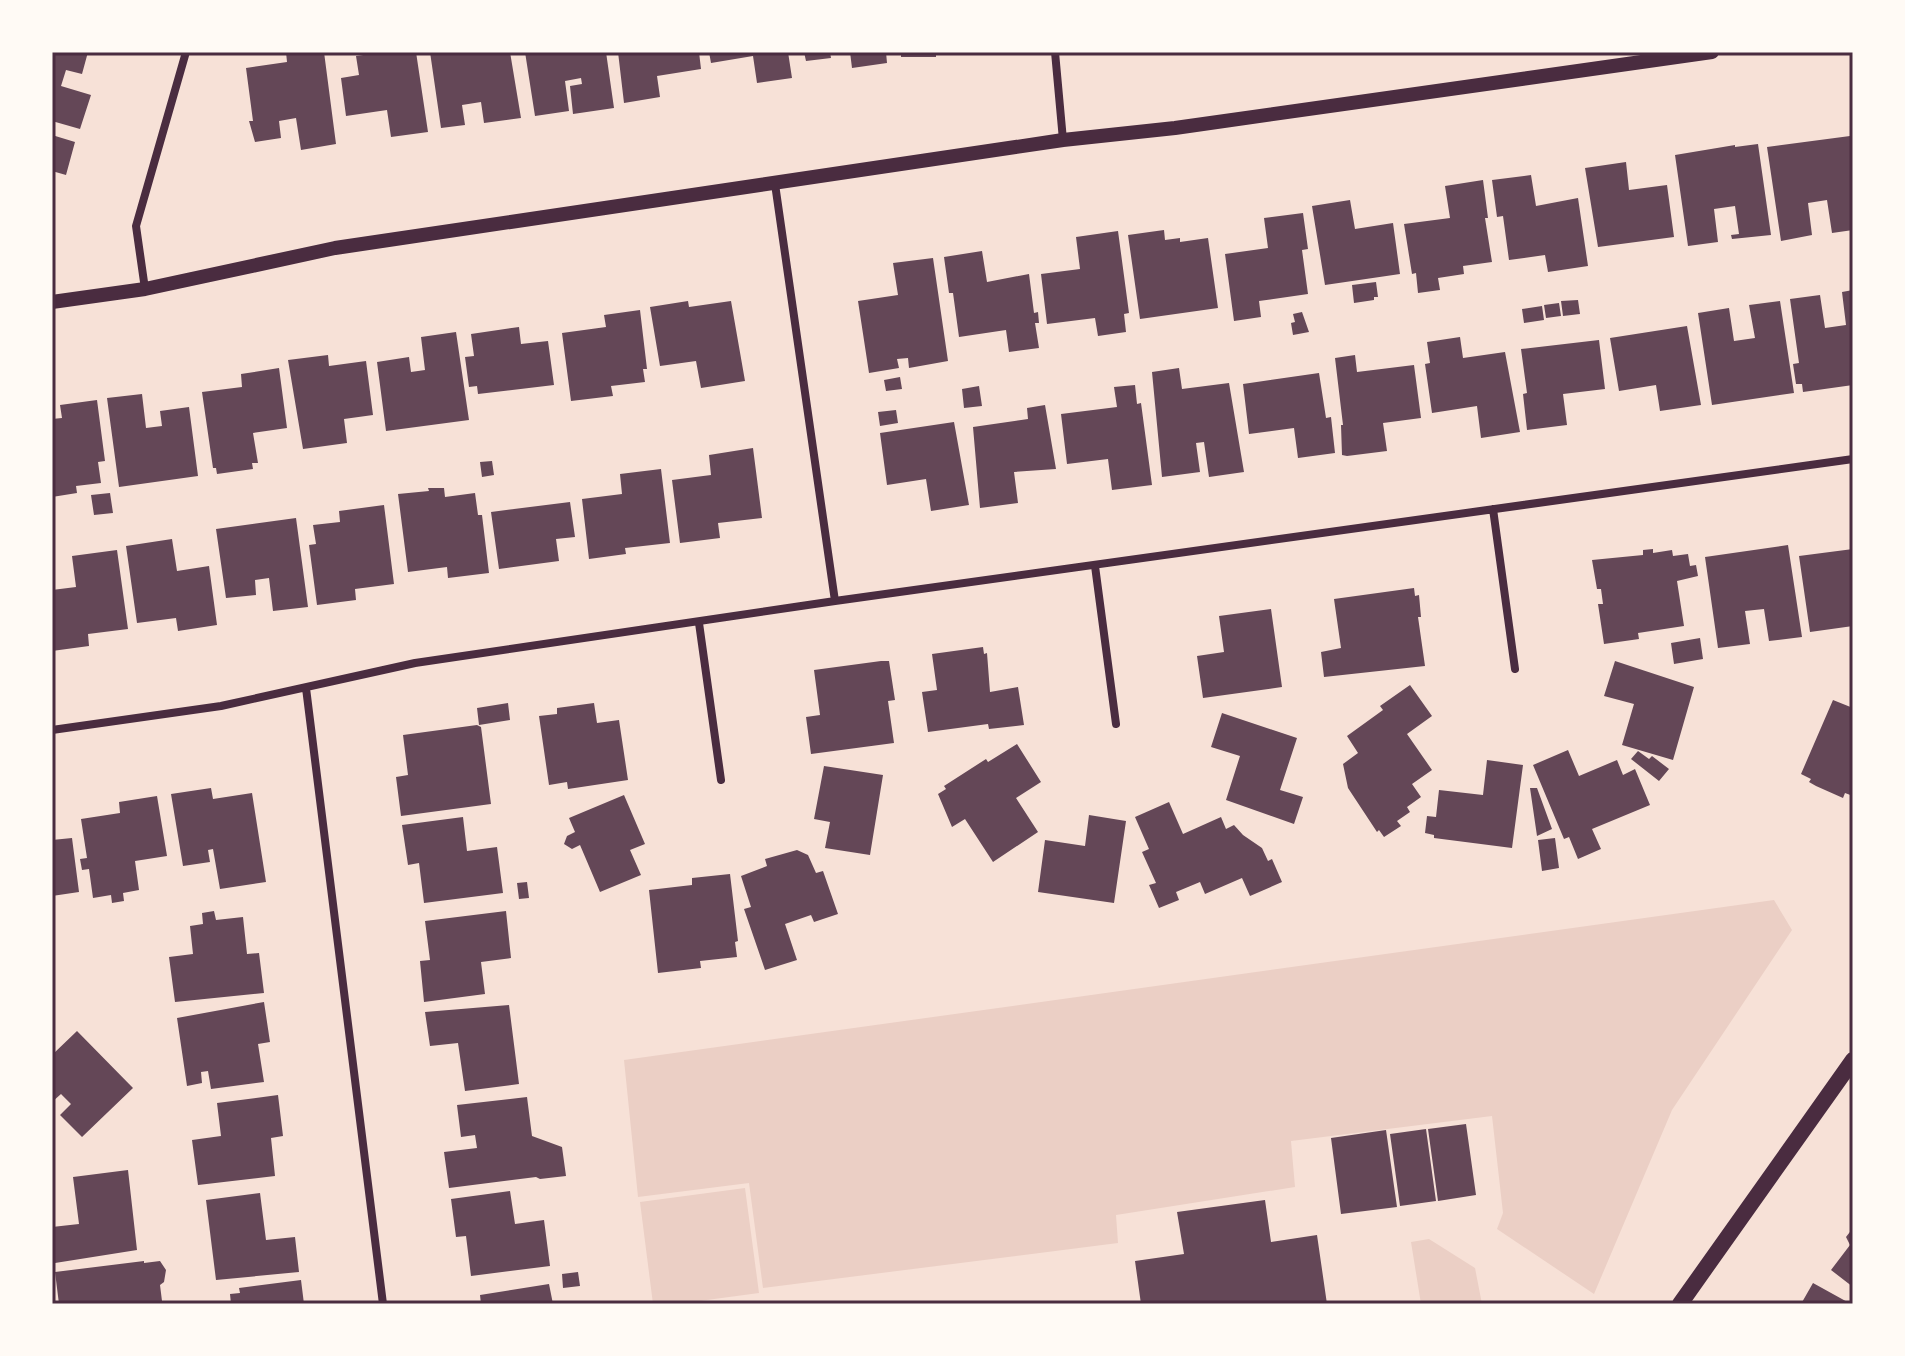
<svg xmlns="http://www.w3.org/2000/svg" width="1905" height="1356" font-family="'Work Sans',sans-serif">
  <rect width="100%" height="100%" fill="#f7e1d7"/>
  <path fill="#ebcfc5" d="M1774,900L1792,930L1672,1110L1594,1294L1497,1229L1503,1213L1492,1116L1291,1141L1295,1187L1116,1215L1118,1243L763,1288L749,1183L638,1197L624,1060Z
    M745,1188L759,1293L677,1304H653L640,1202Z
    M1429,1239L1475,1268L1482,1304H1421L1411,1242Z"/>
  <path fill="#644757" d="M52,52H88L82,74L66,70L61,86L91,95L80,129L52,121Z
    M286,52H324L336,144L301,150L296,118L279,121L281,138L255,142L249,121H253L246,68L287,62Z
    M385,52H416L428,132L391,137L387,110L346,116L341,78L359,75L356,56Z
    M430,52H510L521,118L484,123L481,102L462,105L465,125L441,128Z
    M525,52H606L614,108L573,114L570,86L582,84L581,78L565,81L569,111L535,116Z
    M618,52H699L701,69L657,76L660,97L624,103Z
    M709,52H788L792,78L757,83L753,56L711,63Z
    M804,52H830L831,58L806,61Z
    M850,52H886L887,63L852,68Z
    M901,52H936V57H901Z
    M52,135L75,142L66,175L52,171Z
    M1850,136L1853,153V230L1832,233L1827,200L1808,203L1812,235L1781,241L1767,147Z
    M1758,144L1771,235L1732,239L1731,235L1739,234L1735,206L1714,209L1718,242L1688,246L1675,155L1735,145V147Z
    M1626,162L1629,190L1667,185L1674,237L1598,247L1585,168Z
    M1531,175L1536,206L1578,198L1588,266L1548,272L1545,255L1509,260L1503,216L1497,217L1492,180Z
    M1483,180L1488,218H1485L1492,262L1463,266L1464,274L1438,278L1440,290L1418,293L1416,273L1412,274L1404,224L1450,218L1445,186Z
    M1350,200L1355,229L1393,223L1400,274L1325,285L1312,206Z
    M1303,213L1308,249L1302,250L1308,294L1259,301L1261,317L1234,321L1225,254L1268,248L1264,218Z
    M1164,230L1165,240L1180,238V242L1208,238L1218,308L1140,319L1128,235Z
    M1118,231L1129,313L1124,314L1126,332L1098,336L1095,318L1047,324L1041,274L1080,269L1076,237Z
    M982,251L987,282L1029,274L1034,313L1038,312L1039,323H1035L1039,348L1009,352L1006,330L959,337L953,293H949L944,257Z
    M933,258L948,361L909,368L908,358L897,359L899,368L869,373L858,301L898,295L893,263Z
    M1376,282L1378,297H1374V300L1354,303L1352,285Z
    M1853,290V385L1803,392L1802,384H1796L1793,364L1799,363L1790,299L1820,295L1825,328L1846,325L1842,292Z
    M1578,300L1580,314L1563,316L1561,301Z
    M688,301L689,307L731,301L745,381L701,388L696,361L660,366L650,307Z
    M1780,301L1794,393L1712,405L1698,313L1729,308L1734,341L1755,338L1749,305Z
    M1559,303L1561,316L1546,318L1544,305Z
    M1542,306L1544,320L1524,323L1522,309Z
    M640,310L647,369H643L645,382L611,386L613,396L571,401L562,333L606,327L604,315Z
    M1302,312L1309,332L1293,335L1291,323L1295,322L1293,314Z
    M1687,326L1701,405L1660,411L1656,385L1619,391L1610,338Z
    M519,327L521,344L548,341L554,385L478,394L477,386L469,387L465,357L474,356L471,334Z
    M456,332L469,420L386,431L377,362L409,357L411,372L425,370L421,337Z
    M1460,337L1463,358L1505,352L1520,432L1481,438L1477,406L1432,413L1425,364L1430,363L1427,342Z
    M1599,340L1605,389L1563,394L1567,425L1527,430L1523,394L1527,393L1521,349Z
    M328,355L329,366L366,361L373,415L344,419L347,443L303,449L288,360Z
    M1355,355L1357,372L1414,365L1421,418L1383,423L1387,451L1347,456L1342,455L1341,425H1343L1335,358Z
    M279,368L287,428L253,433L258,463H252L253,469L217,474L216,468H213L202,392L242,387L241,374Z
    M1179,368L1182,389L1229,383L1244,472L1209,477L1204,442L1196,443L1200,472L1162,477L1152,372Z
    M1319,373L1326,418L1331,417L1335,453L1298,458L1294,428L1249,434L1243,384Z
    M900,377L902,389L886,391L884,380Z
    M1135,385L1137,404L1141,403L1152,485L1112,490L1108,459L1067,464L1061,414L1117,407L1114,387Z
    M979,386L982,406L964,408L962,389Z
    M142,394L146,428L162,426L160,411L189,407L198,476L119,487L107,398Z
    M97,400L105,461L98,462L101,483L76,486L77,493L52,497V419L62,418L60,405Z
    M1045,405L1056,469L1014,472L1018,503L980,508L973,427L1028,419L1027,408Z
    M896,410L898,423L880,426L878,412Z
    M954,422L969,505L931,511L926,479L887,485L880,433Z
    M753,448L762,518L718,523L720,538L680,543L672,480L711,475L709,455Z
    M492,461L494,475L482,477L480,462Z
    M661,469L670,543L625,548L626,554L589,559L582,499L622,494L620,474Z
    M428,488H444L445,497L475,493L478,515H482L489,573L448,578L447,567L408,572L398,494L429,491Z
    M110,493L113,513L94,515L91,495Z
    M570,502L575,537L556,539L559,561L499,569L491,512Z
    M384,505L394,584L355,589L356,600L317,605L309,545L316,544L313,525L340,522L339,511Z
    M296,518L308,607L273,611L269,578L255,580L256,595L226,598L216,529Z
    M172,539L177,571L209,566L217,625L178,631L176,618L137,623L126,546Z
    M1788,545L1802,637L1769,641L1764,609L1745,611L1750,644L1718,648L1705,557Z
    M1653,549V553L1672,550L1673,556L1688,554L1690,566L1696,565L1698,576L1677,581L1684,626L1638,633L1639,639L1604,644L1598,604H1603L1601,589H1597L1592,560L1643,555V550Z
    M1853,549V626L1810,632L1799,556Z
    M117,550L128,629L88,634L89,646L52,651V590L76,587L72,556Z
    M1414,588L1415,596L1419,595L1421,617H1418L1425,666L1324,677L1321,652L1341,648L1334,599Z
    M1271,609L1282,687L1203,698L1197,656L1224,652L1219,616Z
    M1700,638L1703,659L1674,664L1671,643Z
    M983,647L984,654L987,653L990,692L1018,687L1024,725L989,729L988,724L928,732L922,692L937,690L932,654Z
    M881,661H889L895,700L888,701L894,743L811,754L806,717L820,715L814,670Z
    M1615,661L1694,687L1673,760L1622,745L1634,704L1604,696Z
    M1410,685L1432,716L1407,734L1432,770L1412,784L1421,797L1407,807L1410,812L1397,821L1401,826L1384,837L1379,830L1377,832L1348,788L1343,764L1358,753L1347,736L1383,710L1380,706Z
    M1833,700L1853,708V796L1845,793L1843,798L1816,786L1809,782L1811,779L1801,774Z
    M508,703L510,720L479,725L477,708Z
    M594,703L597,723L619,720L628,780L568,789L567,782L549,785L539,716L557,714V708Z
    M1222,713L1297,738L1280,790L1303,797L1294,824L1226,800L1240,756L1211,747Z
    M477,725L481,727L491,804L401,816L396,777L408,775L403,735Z
    M1017,744L1041,782L1016,798L1038,832L993,862L965,819L952,827L938,794L946,789L944,786L986,759L988,762Z
    M1568,750L1579,776L1617,760L1623,775L1635,769L1650,805L1592,829L1601,849L1578,859L1569,837L1564,839L1533,765Z
    M1638,751L1649,759L1652,756L1669,769L1659,781L1631,759Z
    M1487,760L1523,765L1512,848L1434,838V835L1425,833L1427,816L1436,817L1439,790L1483,795Z
    M824,766L883,775L870,855L825,848L830,822L814,819Z
    M211,788L213,799L252,793L266,882L220,889L213,849L208,850L210,862L183,866L171,794Z
    M1530,788H1537L1552,829L1537,836Z
    M624,795L645,844L630,850L641,875L600,892L580,845L572,849L564,844L567,836L575,832L569,818Z
    M157,796L167,856L135,861L139,890L123,893L124,901L112,903L111,895L93,898L89,869L82,870L80,859L87,858L81,819L120,813L119,802Z
    M1169,802L1183,834L1221,817L1226,829L1234,825L1243,835L1262,848L1268,861L1272,859L1282,882L1250,896L1242,878L1205,894L1200,882L1176,892L1179,900L1159,908L1149,885L1156,883L1142,852L1149,849L1135,817Z
    M1089,815L1126,821L1114,903L1038,892L1045,840L1085,846Z
    M463,817L467,851L497,847L503,893L424,903L419,863L408,865L402,825Z
    M72,838L79,892L52,896V840Z
    M1555,838L1559,868L1542,871L1538,840Z
    M797,850L808,855L816,873L823,871L838,914L814,922L811,915L785,924L797,960L765,970L744,909L751,907L741,876L767,866L765,859Z
    M730,874L738,941L735,942L737,957L700,961L701,968L658,973L649,890L692,885V878Z
    M527,882L529,898L519,899L517,883Z
    M214,911L216,920L243,917L247,954L259,953L264,993L175,1002L169,957L193,954L190,926L203,924L202,913Z
    M506,911L511,958L481,962L485,994L424,1002L420,961L430,960L425,921Z
    M264,1002L270,1042L258,1044L264,1082L211,1089L208,1071L201,1072L202,1083L187,1086L177,1018Z
    M509,1005L519,1084L465,1091L458,1043L430,1046L425,1012Z
    M77,1031L133,1088L82,1137L60,1115L71,1104L61,1094L52,1102V1055Z
    M278,1095L283,1136L271,1138L275,1176L198,1185L192,1140L221,1136L217,1103Z
    M527,1097L532,1136L562,1147L566,1176L540,1179L536,1177L449,1188L444,1152L477,1148L475,1135L461,1137L457,1105Z
    M1466,1124L1476,1195L1438,1201L1428,1129Z
    M1426,1129L1436,1201L1400,1206L1390,1134Z
    M1386,1130L1397,1207L1341,1214L1331,1138Z
    M128,1170L137,1250L55,1263L52,1227L79,1224L73,1177Z
    M510,1191L515,1224L544,1220L550,1266L471,1276L466,1236L456,1237L451,1199Z
    M260,1193L266,1240L295,1237L299,1272L216,1280L206,1200Z
    M1265,1200L1271,1242L1317,1235L1327,1304H1141L1135,1261L1184,1254L1177,1212Z
    M1853,1228V1287L1831,1270L1850,1245L1846,1237Z
    M144,1261V1263L160,1261L166,1270L164,1282L160,1285L162,1301L149,1304H59L55,1272Z
    M578,1272L580,1286L563,1288L562,1274Z
    M301,1280L304,1304H231L230,1294L240,1293L239,1288Z
    M1813,1283L1851,1304H1801Z
    M549,1284L553,1304H481L480,1295Z"/>
  <g fill="none" stroke-linecap="round" stroke-linejoin="round">
    <path stroke="#4a2c40" stroke-width="8" d="M1055,52L1063,140
      M775,184L835,601
      M145,289L136,226L186,52
      M1493,509L1515,669
      M1095,566L1116,724
      M699,623L721,780
      M306,688L383,1304
      M52,730L221,706L415,663L835,601L1853,459"/>
    <path stroke="#4a2c40" stroke-width="14" d="M52,302L145,289L335,248L1063,140L1175,128L1712,52"/>
    <path stroke="#4a2c40" stroke-width="16" d="M1680,1304L1853,1060"/>
  </g>
  <rect width="1905" height="1356" fill="none" stroke="#fffaf5" stroke-width="108"/>
  <rect x="54" y="54" width="1797" height="1248" fill="none" stroke="#4a2c40" stroke-width="3"/>
</svg>
